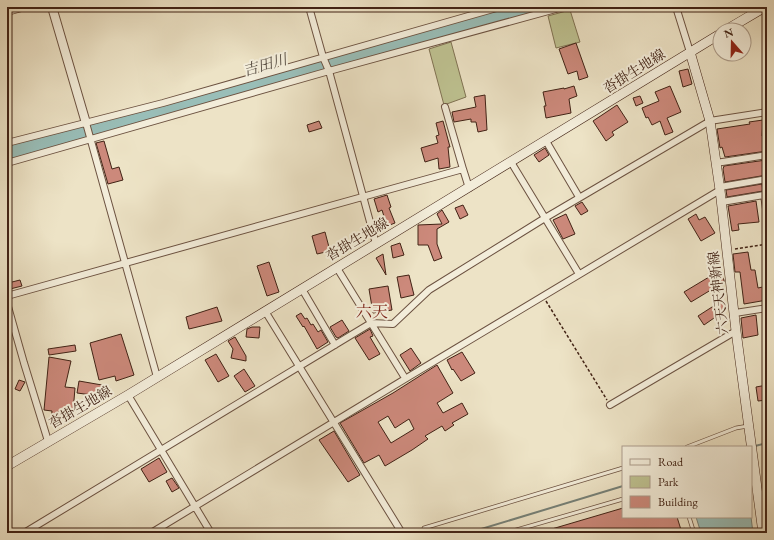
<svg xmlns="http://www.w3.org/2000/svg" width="774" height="540" font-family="'EB Garamond','Noto Serif JP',serif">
  <rect width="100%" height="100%" fill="#ede3c6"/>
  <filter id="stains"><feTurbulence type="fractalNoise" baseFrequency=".005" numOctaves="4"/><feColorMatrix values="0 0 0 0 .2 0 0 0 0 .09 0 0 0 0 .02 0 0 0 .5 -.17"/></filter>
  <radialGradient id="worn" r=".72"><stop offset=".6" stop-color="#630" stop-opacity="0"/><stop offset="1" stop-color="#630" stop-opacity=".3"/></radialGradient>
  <path fill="#bec291" stroke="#807253" d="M570,10L580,42L556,48L548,16Z
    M451,42L466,97L444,105L429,49Z"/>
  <path fill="#99beb8" stroke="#768077" d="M696,517H751L753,533H701Z"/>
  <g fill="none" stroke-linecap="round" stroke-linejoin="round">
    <path stroke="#768077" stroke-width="2" d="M755,446L767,443
      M468,533L623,486"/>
    <path stroke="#99beb8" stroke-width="13" d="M7,153L532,7"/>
  </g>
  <path fill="#cc897b" stroke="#412215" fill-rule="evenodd" d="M576,43L588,77L579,80L577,71L568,74L559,49Z
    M688,69L692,84L683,87L679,71Z
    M574,86L577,96L569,99L571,113L546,118L544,106H546L543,92L564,88V89Z
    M670,86L681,112L667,118L673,132L665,135L660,121L652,125L648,117L646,118L642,108L659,101L655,92Z
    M485,95L487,130L478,132L476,122H471V119L454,122L452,112L476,107L474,97Z
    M640,96L643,103L636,106L633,98Z
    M617,105L628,122L612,132L614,135L606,141L593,121Z
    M763,120L762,136L767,135V151L725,157L722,147L720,148L717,129L750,124L749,122Z
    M319,121L322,128L309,132L307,125Z
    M443,121L450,147H448L450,167L439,169L438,158L425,162L421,148L438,143L436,136L439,135L436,123Z
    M104,141L112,169L119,167L123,180L108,184L96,143Z
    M545,148L549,155L539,162L534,155Z
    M766,160L767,175L725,182L723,169L724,166Z
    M762,184L763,191L727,197L726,190Z
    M387,195L391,207L389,208L395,223L387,226L382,210L378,212L374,199Z
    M756,201L759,222L738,224L739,230L732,231L728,206Z
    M582,202L588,211L581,215L575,206Z
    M463,205L468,215L460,219L455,208Z
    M442,210L449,222L437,229V244L442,258L434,261L428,245H418V225L442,224L437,214Z
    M566,214L575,234L563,239L553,220Z
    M696,214L699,220L705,217L715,233L701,241L688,219Z
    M325,232L330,251L317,254L312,236Z
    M400,243L404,255L393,258L391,246Z
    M748,252L751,270H755L758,288L767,286V300L744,304L740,272H735L733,254Z
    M383,254L386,275L376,258Z
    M269,262L279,292L267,296L257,266Z
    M719,271L724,280V282L691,302L684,292Z
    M409,275L414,295L401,298L397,277Z
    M20,280L22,286L10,289L8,283Z
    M388,286L392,310L373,313L369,289Z
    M723,300L727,309L704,325L698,316Z
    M217,307L222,321L189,329L186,317Z
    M301,313L305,319L307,318L311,325L313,324L318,332L321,330L328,342L317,349L304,326L303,327L296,316Z
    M756,315L758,335L743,338L741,318Z
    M342,320L349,331L338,338L336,337L330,327Z
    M252,327H260L259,338L246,337L247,329Z
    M370,329L373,336L370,337L380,354L369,360L355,338Z
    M121,334L134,375L116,381L115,376L99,380L90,343Z
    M235,337L246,356V361L231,358L233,349L228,341Z
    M75,345L76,351L49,355L48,349Z
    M411,348L421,363L410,371L400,355Z
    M462,352L475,373L461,381L453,369L452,370L447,360Z
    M216,354L229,376L218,382L205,360Z
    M49,357L71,361L65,387L75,388L73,412L59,411L58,422L51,421L52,411L44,410Z
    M437,365L453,393L437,403L443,413L462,403L468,414L452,423L454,425L445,431L442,426L425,436L428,439L412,450L385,466L379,455L364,463L340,423L393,393ZM388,416L395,428L409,419L414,429L391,443L378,422Z
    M244,369L255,386L245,392L234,376Z
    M19,380L25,382L20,391L15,389Z
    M79,381L102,385L100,396L77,393Z
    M767,385V400L758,401L756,387Z
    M334,431L360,475L348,482L319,440Z
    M159,458L167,472L149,482L141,469Z
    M172,478L179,488L172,492L166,481Z
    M623,508V517H677L682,533H545V531Z"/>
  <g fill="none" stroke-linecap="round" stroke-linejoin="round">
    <g stroke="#6c5241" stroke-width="4.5">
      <path id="service" d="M687,447L736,428L748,426
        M689,517L694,533
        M424,528L623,468
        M506,533L623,499"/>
    </g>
    <g stroke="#6c5241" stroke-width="8">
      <path id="minor" d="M309,7L323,57L329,71L376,244
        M676,7L690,52
        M7,12L25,7
        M445,107L463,169
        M86,123L157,377
        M546,141L579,197
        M7,143L163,103L500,7
        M511,162L579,274
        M7,163L329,71L563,7
        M716,163L767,155
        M720,187L767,179
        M722,202L764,195L767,216
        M337,268L405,378
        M302,289L335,345
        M7,296L463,169L469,188
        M7,303L24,363L48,441
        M265,311L402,533
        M735,313L767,308
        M128,395L211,533
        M610,405L736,331
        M24,533L371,323L393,324L429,290L545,218L710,121L767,112
        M151,533C340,418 530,303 720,190"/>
    </g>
    <g stroke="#6c5241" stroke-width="10">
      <path id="tertiary" d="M52,7L86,123"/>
    </g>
    <g stroke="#412215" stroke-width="10">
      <path id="secondary" d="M726,30L765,7
        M690,52L710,121L720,190L736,331L763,533
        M7,466L128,395L720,34"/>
    </g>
    <path stroke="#412215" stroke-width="1.5" stroke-dasharray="3 2" stroke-linecap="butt" d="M735,249L767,244
      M546,301L607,400"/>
    <use href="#service" stroke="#f3edda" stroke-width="3"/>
    <use href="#minor" stroke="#f3edda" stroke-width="6"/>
    <use href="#tertiary" stroke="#f3edda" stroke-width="8"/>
    <use href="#secondary" stroke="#f3edda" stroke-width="9"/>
  </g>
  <g text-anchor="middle" stroke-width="4" stroke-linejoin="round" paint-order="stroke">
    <g font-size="14" fill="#412215" stroke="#f3edda">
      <text transform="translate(634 71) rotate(-32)" y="5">沓掛生地線</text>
      <text transform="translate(357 239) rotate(-31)" y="5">沓掛生地線</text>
      <text transform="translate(718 293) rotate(-97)" y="5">六天天神新線</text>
      <text transform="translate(80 407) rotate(-30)" y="5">沓掛生地線</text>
    </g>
    <g font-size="15" font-style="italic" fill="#5b5146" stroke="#f3edda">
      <text transform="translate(265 65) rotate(-16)" y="5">吉田川</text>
    </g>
    <g font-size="16" fill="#7a1f14" stroke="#f3edda">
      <text x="372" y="317">六天</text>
    </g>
  </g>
  <rect width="774" height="540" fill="none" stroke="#ede3c6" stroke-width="24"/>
  <rect x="8" y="8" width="758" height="524" fill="none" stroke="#412215" stroke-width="2"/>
  <rect x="12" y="12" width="750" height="516" fill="none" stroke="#412215"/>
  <rect x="622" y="446" width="130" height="72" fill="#f3edda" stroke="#ac9c8b"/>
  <rect x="630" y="459" width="20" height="6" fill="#f3edda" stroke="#ac9c8b"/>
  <text x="658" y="466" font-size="12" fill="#412215">Road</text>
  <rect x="630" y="476" width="20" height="12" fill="#bec291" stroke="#ac9c8b"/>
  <text x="658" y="486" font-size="12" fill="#412215">Park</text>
  <rect x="630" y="496" width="20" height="12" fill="#cc897b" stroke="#ac9c8b"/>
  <text x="658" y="506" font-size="12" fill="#412215">Building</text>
  <g transform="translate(732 42) rotate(340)"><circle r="19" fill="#f3edda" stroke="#ac9c8b"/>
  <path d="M0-3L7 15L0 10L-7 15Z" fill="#8f2418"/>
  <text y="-6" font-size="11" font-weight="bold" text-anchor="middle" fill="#412215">N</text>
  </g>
  <rect width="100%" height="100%" filter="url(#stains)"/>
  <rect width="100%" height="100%" fill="url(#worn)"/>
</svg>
